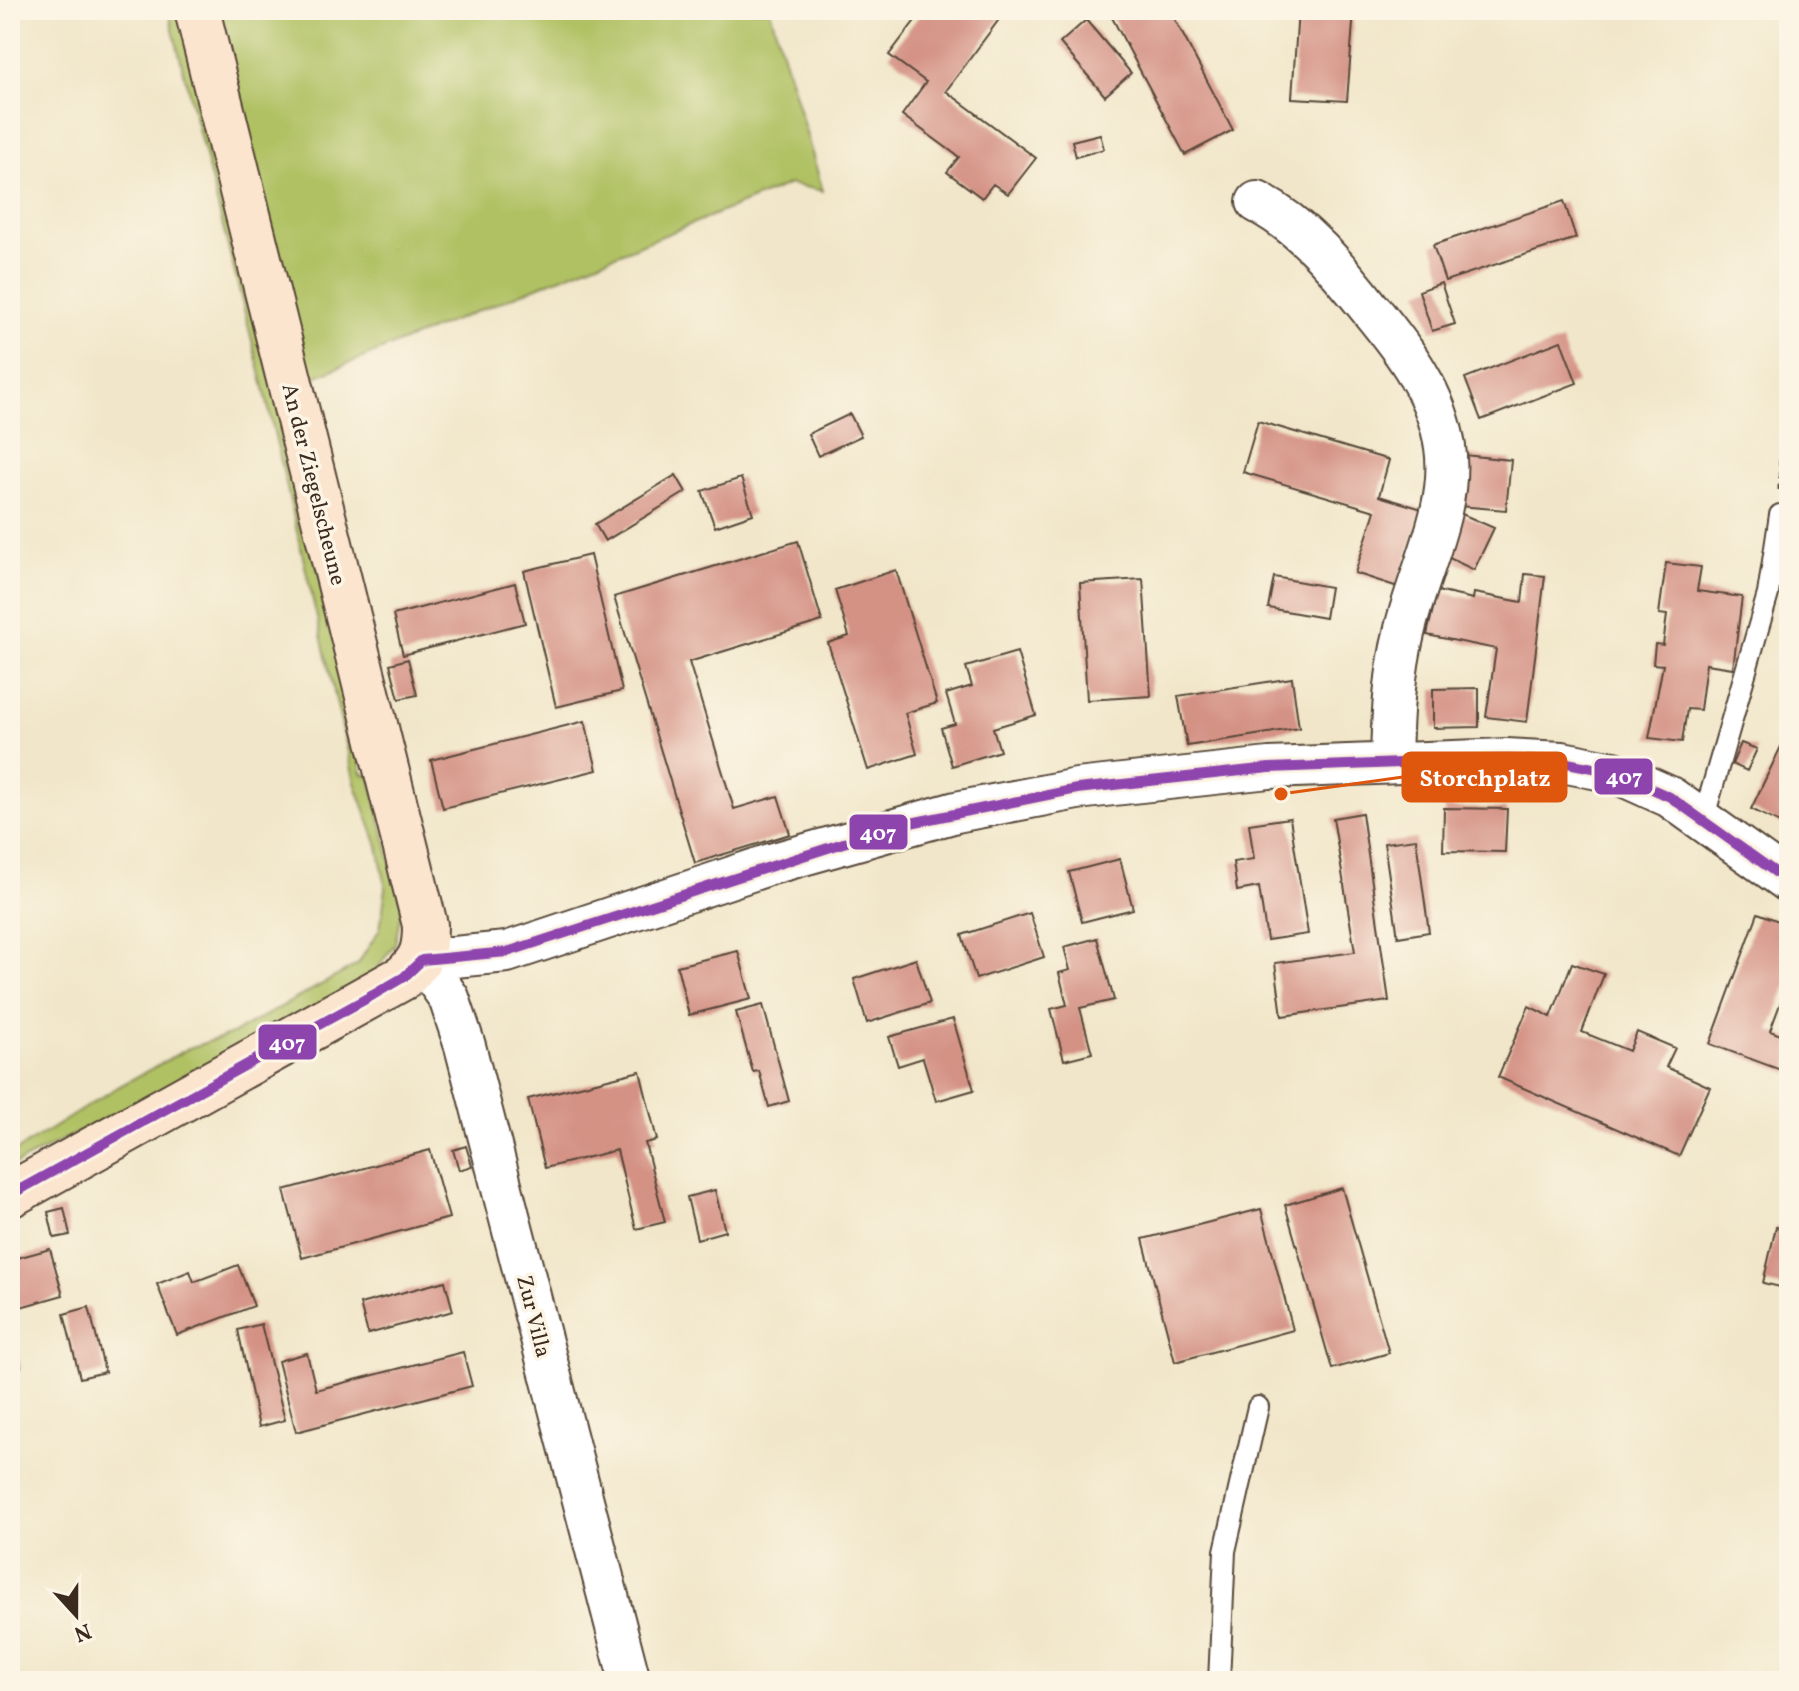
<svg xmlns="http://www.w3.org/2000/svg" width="1799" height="1691" font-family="Vollkorn,serif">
  <rect width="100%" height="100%" fill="#fcf5e5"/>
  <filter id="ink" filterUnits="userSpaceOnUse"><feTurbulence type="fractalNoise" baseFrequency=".0125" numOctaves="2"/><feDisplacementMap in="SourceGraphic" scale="16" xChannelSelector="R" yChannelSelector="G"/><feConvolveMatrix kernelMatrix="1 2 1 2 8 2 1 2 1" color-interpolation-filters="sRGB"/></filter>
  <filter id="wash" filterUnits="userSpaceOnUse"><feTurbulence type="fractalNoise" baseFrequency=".006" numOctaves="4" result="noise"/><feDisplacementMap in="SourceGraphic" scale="32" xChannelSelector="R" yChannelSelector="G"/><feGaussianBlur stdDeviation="1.8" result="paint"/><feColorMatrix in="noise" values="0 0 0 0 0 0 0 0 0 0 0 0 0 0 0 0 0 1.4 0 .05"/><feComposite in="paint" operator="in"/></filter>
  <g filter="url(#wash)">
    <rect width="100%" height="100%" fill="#f1e6c9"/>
    <path fill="#b0c164" stroke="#767641" stroke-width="2" d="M168,10H181L361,744L357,748L362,773L370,777L402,907L395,944L373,974L205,1068L10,1167V1155L116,1088L189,1048L232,1034L357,965L380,929L386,888L378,846L355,783L263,384Z
      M215,10H770L823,191L790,184L308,380Z"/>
    <g id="blocks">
      <path fill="#d49285" d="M923,10H1006L946,91L1036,158L1008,194L993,184L982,198L947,172L959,157L902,115L926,82L889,55Z
        M1108,10H1170L1233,130L1185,155Z
        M1298,10H1354L1347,101L1292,98Z
        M1086,20L1131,73L1105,96L1060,43Z
        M1100,134L1104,149L1076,157L1072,141Z
        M1564,201L1576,238L1445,281L1433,245Z
        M1441,283L1455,324L1432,331L1419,291Z
        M1561,341L1577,383L1481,420L1465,378Z
        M850,414L861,436L818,456L808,434Z
        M1258,421L1389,460L1379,496L1422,509L1398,587L1355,573L1375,511L1243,472Z
        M1464,455L1511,460L1506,510L1459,506Z
        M676,475L686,492L605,541L595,524Z
        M741,478L753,514L715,527L702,491Z
        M1462,514L1494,528L1474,570L1443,555Z
        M798,541L822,621L689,662L734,809L778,796L790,834L695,863L614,597Z
        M590,555L622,691L556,707L524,571Z
        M1666,563L1701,567L1697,591L1742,597L1733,668L1706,664L1700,710L1687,709L1682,742L1649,738L1663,665L1653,664L1655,644L1663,645L1667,615L1659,614Z
        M896,570L937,703L905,713L917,754L868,770L828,643L849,636L835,590Z
        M1525,574L1545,576L1527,722L1486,717L1496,649L1427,635L1437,591L1473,599L1474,593L1522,602Z
        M1274,577L1330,587L1325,618L1268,608Z
        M1143,579L1151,696L1087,700L1080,583Z
        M515,583L525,623L403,655L393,615Z
        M1017,652L1036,715L993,728L1000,751L952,766L941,728L955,724L946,694L972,686L966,667Z
        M408,659L417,695L399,699L390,664Z
        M1292,678L1299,728L1187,746L1178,696Z
        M1479,688V727L1433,728V689Z
        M585,721L597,770L443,808L431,760Z
        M1789,730V810L1782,824L1751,809Z
        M1741,743L1757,749L1747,771L1732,764Z
        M1444,808L1507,809L1505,852L1443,851Z
        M1362,813L1389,1001L1282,1016L1275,963L1355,952L1333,818Z
        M1290,818L1308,934L1267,940L1259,887L1237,891L1233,862L1254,859L1249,824Z
        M1416,839L1429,932L1398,937L1384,843Z
        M1120,859L1133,909L1082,922L1069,872Z
        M1030,913L1044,957L976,979L962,935Z
        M1758,913L1789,925V980L1770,1031L1789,1038V1073L1710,1044Z
        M1097,938L1114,1000L1080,1008L1092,1053L1064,1060L1051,1009L1067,1005L1059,973L1070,970L1064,947Z
        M738,951L751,999L689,1015L677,966Z
        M916,959L930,1003L867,1023L854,979Z
        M1572,963L1604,974L1582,1032L1629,1051L1637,1032L1675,1048L1666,1067L1710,1087L1679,1156L1498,1077L1529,1006L1551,1017Z
        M763,1005L789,1101L769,1107L759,1071L753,1072L736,1012Z
        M953,1019L974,1090L936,1101L923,1058L898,1066L889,1037Z
        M640,1071L657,1140L645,1143L665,1222L636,1229L617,1150L545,1168L528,1099Z
        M466,1146L472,1166L459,1170L453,1150Z
        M430,1150L449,1218L302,1258L284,1190Z
        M1342,1188L1389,1353L1332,1369L1285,1205Z
        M715,1190L725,1231L697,1239L687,1197Z
        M64,1208L70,1235L54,1238L48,1212Z
        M1261,1209L1293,1330L1175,1362L1143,1239Z
        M1776,1227L1789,1230V1289L1763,1283Z
        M50,1249L63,1295L10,1310V1260Z
        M238,1265L254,1306L177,1335L157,1284L190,1271L194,1282Z
        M445,1281L453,1311L368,1334L360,1304Z
        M89,1307L105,1372L80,1378L64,1314Z
        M261,1324L285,1420L259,1427L238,1330Z
        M13,1337L21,1367L10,1370V1338Z
        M463,1352L472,1386L296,1432L278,1361L307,1353L316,1390Z"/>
    </g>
  </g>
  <g filter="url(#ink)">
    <use href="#blocks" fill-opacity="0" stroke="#564638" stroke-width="2"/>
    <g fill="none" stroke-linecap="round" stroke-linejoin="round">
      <g stroke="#564638" stroke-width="24">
        <path id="lane" d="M1703,820L1768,594L1780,515
          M1219,1681L1225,1551L1258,1407"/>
      </g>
      <g stroke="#564638" stroke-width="44">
        <path id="street" d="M1257,202C1304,227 1338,268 1371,310C1404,350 1437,393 1445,447C1454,507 1419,571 1405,629C1394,673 1392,716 1391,762
          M422,960L507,952L771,864L956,812L1077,789L1269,768L1506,759L1562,762L1614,772L1670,797L1789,882
          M422,960L449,998L465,1046L630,1681"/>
      </g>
      <g stroke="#564638" stroke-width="48">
        <path id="secondary" d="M10,1195L404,977C422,960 425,950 425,925L197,10"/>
      </g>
      <path stroke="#564638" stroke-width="5" stroke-dasharray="6 6" stroke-linecap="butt" d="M1780,490L1789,171"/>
      <use href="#lane" stroke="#fff" stroke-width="20"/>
      <use href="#street" stroke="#fff" stroke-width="40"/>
      <use href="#secondary" stroke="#fce5cf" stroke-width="44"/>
      <g stroke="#fcf5e5" stroke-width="16">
        <path id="bus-1" d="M10,1195L373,995L404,977L422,960L507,952L896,826L1077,789L1269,768L1506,759L1562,762L1614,772L1670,797L1789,882"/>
      </g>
      <use href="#bus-1" stroke="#8e44ad" stroke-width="10"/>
    </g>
  </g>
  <g text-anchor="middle" stroke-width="7" stroke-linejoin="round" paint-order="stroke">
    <g font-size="22" fill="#3b2a1e" stroke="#fcf5e5">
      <text transform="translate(315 484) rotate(76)" y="8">An der Ziegelscheune</text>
      <text transform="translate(535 1316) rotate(76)" y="8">Zur Villa</text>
    </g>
  </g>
  <path fill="none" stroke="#df570d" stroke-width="3" d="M1281 794L1403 777"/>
  <circle fill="#df570d" stroke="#fcf5e5" stroke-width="3" cx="1281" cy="794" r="8"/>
  <rect fill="#df570d" stroke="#df570d" stroke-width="3" x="1403" y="753" width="163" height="48" rx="8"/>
  <g font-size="24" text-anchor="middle" font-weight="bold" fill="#fff">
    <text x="1485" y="786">Storchplatz</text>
  </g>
  <g stroke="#fcf5e5" stroke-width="3">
    <rect x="1593" y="757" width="61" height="39" rx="8" fill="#8e44ad"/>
    <rect x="848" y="813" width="61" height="38" rx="8" fill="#8e44ad"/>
    <rect x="257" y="1023" width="61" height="38" rx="8" fill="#8e44ad"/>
  </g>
  <g font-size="22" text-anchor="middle" font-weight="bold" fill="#fff">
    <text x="1624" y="784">407</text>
    <text x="878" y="840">407</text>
    <text x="287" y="1050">407</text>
  </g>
  <rect width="1799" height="1691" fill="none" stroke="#fcf5e5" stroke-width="40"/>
  <g transform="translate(76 1615) rotate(159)" stroke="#fcf5e5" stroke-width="6" paint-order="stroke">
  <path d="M0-6L14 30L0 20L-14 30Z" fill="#3b2a1e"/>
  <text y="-12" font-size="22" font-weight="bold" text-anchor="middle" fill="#3b2a1e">N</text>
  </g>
</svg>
